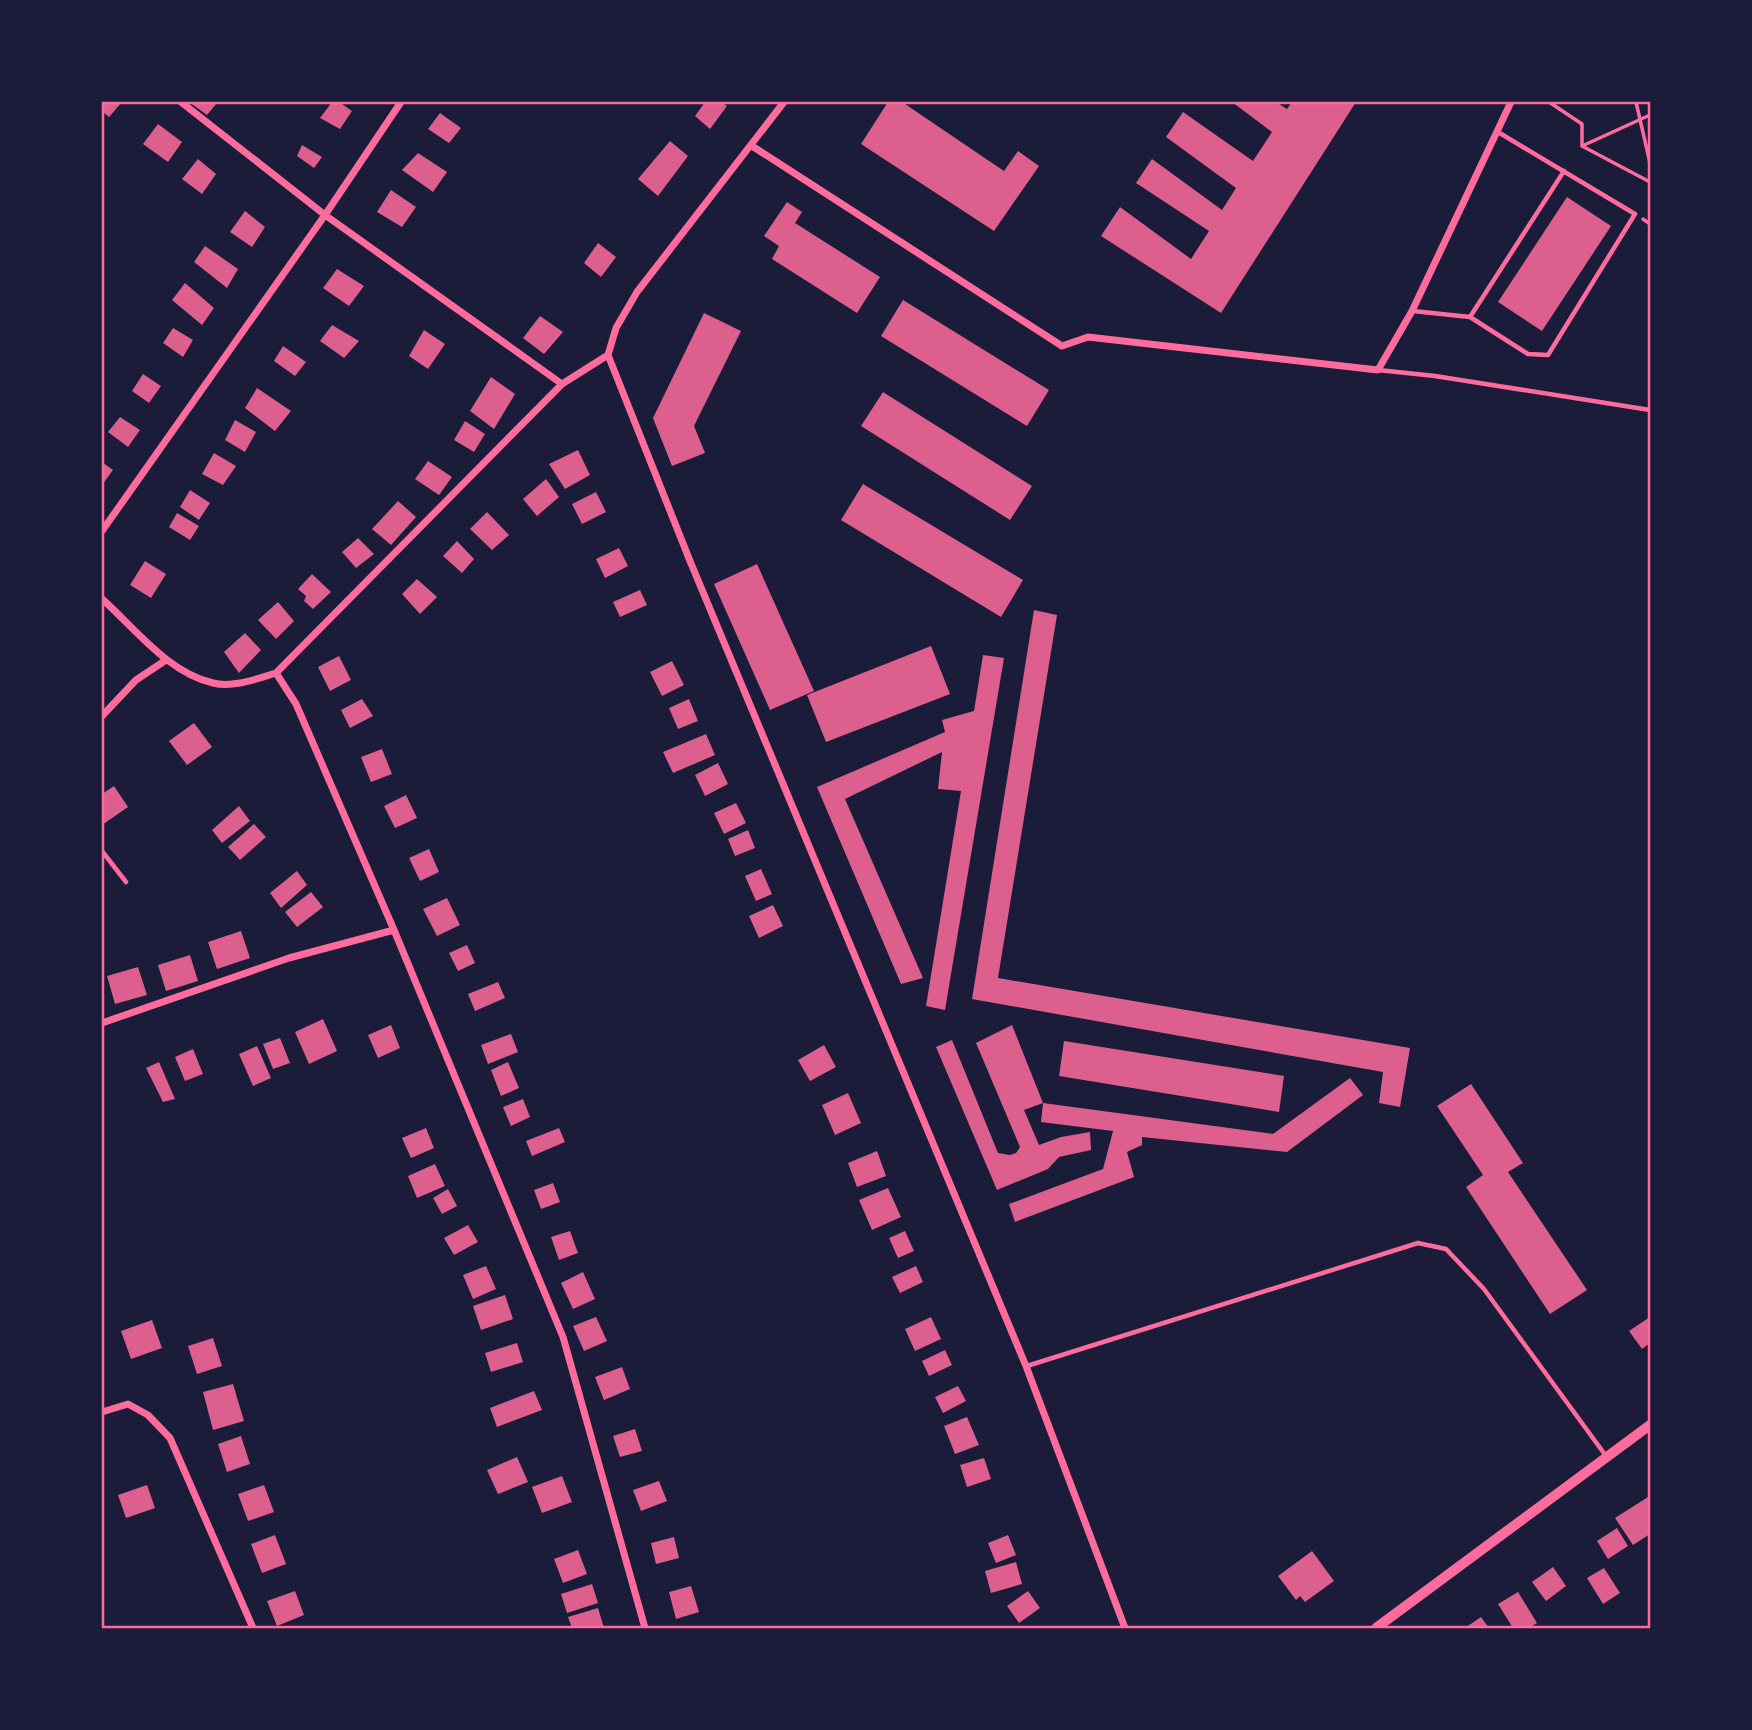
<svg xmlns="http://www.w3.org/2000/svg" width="1752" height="1730" font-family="Arial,sans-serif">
  <rect width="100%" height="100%" fill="#1b1b3a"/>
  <path fill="#dd5f8e" d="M102,102H122L109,117L102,111Z
    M189,102H215L217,103L207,115Z
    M332,102H339L352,111L340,129L320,118Z
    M705,102H721L727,106L710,129L695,116Z
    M888,102H902L1004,171L1018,151L1039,166L994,231L861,144Z
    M1232,102H1276L1287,109L1292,102H1356L1221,313L1101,236L1120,207L1191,259L1209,231L1136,183L1152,159L1222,210L1236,188L1166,137L1183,112L1253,161L1272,132Z
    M440,113L461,128L449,143L428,129Z
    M158,124L182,142L168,162L143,144Z
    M670,141L688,156L658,196L638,179Z
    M302,145L322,157L314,168L297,156Z
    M418,153L447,172L433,192L402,170Z
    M198,159L216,174L202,194L182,179Z
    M391,190L416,207L402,227L377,212Z
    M1567,197L1611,226L1542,331L1498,302Z
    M787,202L802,212L795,223L880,277L857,313L772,259L779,246L764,236Z
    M245,211L265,227L252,247L230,232Z
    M598,243L616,257L601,277L584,263Z
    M205,246L238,269L227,288L194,262Z
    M337,269L364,286L349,306L323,288Z
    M185,283L214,308L202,325L172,300Z
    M903,300L1049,390L1027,426L881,336Z
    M704,313L741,331L694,426L705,453L672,466L653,418Z
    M540,316L563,332L544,354L523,338Z
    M332,325L359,341L344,358L320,341Z
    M173,328L193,340L183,357L163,343Z
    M424,330L445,344L428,369L409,356Z
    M283,346L306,362L295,376L274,361Z
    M143,374L161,386L149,403L132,391Z
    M491,377L515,394L494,429L470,411Z
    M257,388L291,411L275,431L245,408Z
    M883,392L1032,486L1010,520L861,426Z
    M120,417L140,430L128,447L108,432Z
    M235,420L256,432L245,452L225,440Z
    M465,421L485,434L474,452L454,440Z
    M578,450L590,475L565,489L549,464Z
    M214,453L236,466L223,485L202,474Z
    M428,461L452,477L439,495L415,479Z
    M102,462L113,470L102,485Z
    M546,479L559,497L537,516L523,499Z
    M863,484L1023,580L1001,617L841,520Z
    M190,490L210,503L199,520L180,507Z
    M596,492L606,512L582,524L572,504Z
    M398,501L416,517L391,545L372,529Z
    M487,512L509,535L492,550L470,529Z
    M177,513L199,526L190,540L169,527Z
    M358,538L374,554L356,568L342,552Z
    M457,541L474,559L462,573L443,556Z
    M619,548L628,566L605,578L596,559Z
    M145,561L166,574L151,598L130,585Z
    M757,564L814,691L770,710L714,584Z
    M312,574L331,592L313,609L304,601L306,596L298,589Z
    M417,579L437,597L420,614L402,594Z
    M640,590L647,605L620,617L613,602Z
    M278,602L294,621L276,639L258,620Z
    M1034,610L1057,615L998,978L1410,1048L1400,1107L1379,1103L1383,1072L972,999Z
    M245,633L261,650L239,673L224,652Z
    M931,646L950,694L826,742L807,695Z
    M983,655L1004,658L945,1010L926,1006L961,791L938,789L942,752L845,799L923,978L901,984L817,787L945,732L942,720L974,711Z
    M339,656L351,680L330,691L318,667Z
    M672,661L684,685L662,696L650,672Z
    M362,699L373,716L350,728L341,710Z
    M689,699L698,721L678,729L669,708Z
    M194,723L212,747L187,765L169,741Z
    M706,734L715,755L673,773L663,752Z
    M382,749L392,774L371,782L361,757Z
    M718,763L728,784L705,796L695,775Z
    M114,786L128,807L102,825V794Z
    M406,795L417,818L395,828L384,806Z
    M736,803L746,823L724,834L714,813Z
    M239,806L250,821L222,843L212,830Z
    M254,824L266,837L240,860L228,847Z
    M748,830L755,848L735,856L728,839Z
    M429,849L439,872L420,881L409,858Z
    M761,869L772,894L756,901L745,876Z
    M297,871L307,885L281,908L270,893Z
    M311,892L323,907L297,927L285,912Z
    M447,898L460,925L437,936L423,909Z
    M773,905L783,926L759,938L749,916Z
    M241,931L250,958L217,969L208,942Z
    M467,945L475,963L458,971L449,953Z
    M190,955L198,981L166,991L158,965Z
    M138,967L147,995L115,1004L107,976Z
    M498,982L505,998L475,1011L468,994Z
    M323,1019L337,1051L309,1064L295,1032Z
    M391,1025L400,1048L378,1058L368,1035Z
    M1012,1025L1043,1103L1024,1110L1039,1145L1061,1137L1090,1132L1091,1150L1059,1157L1048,1169L997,1190L936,1047L952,1040L998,1153L1010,1155L1016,1153L1020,1147L976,1043Z
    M511,1034L518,1052L488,1064L481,1045Z
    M280,1038L290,1063L273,1069L263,1044Z
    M1064,1041L1284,1076L1279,1112L1059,1076Z
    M824,1045L836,1067L810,1081L798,1060Z
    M257,1046L271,1078L253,1086L239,1054Z
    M193,1049L203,1074L185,1081L175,1057Z
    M159,1062L175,1099L163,1102L146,1068Z
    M508,1062L519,1088L501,1096L491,1070Z
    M1350,1078L1363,1095L1287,1152L1142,1137V1145L1127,1152L1134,1177L1015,1222L1009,1204L1103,1169L1113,1131L1041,1122L1043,1103L1273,1134Z
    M1471,1084L1523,1163L1508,1172L1587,1290L1550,1314L1466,1187L1483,1175L1437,1106Z
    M848,1093L861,1123L835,1135L822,1105Z
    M523,1099L530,1117L511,1126L503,1107Z
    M426,1128L434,1148L411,1158L402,1138Z
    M559,1128L565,1142L532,1156L526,1141Z
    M877,1151L886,1176L857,1187L848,1163Z
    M435,1164L445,1186L417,1198L408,1176Z
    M553,1183L560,1202L541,1209L534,1190Z
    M888,1188L901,1217L872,1230L859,1200Z
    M448,1189L457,1206L442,1214L433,1198Z
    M468,1225L478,1242L454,1255L444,1238Z
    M570,1231L578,1253L559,1260L551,1237Z
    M905,1231L914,1251L898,1258L889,1238Z
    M486,1266L496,1289L473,1299L463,1275Z
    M916,1266L923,1282L900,1293L892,1277Z
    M583,1272L595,1299L573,1309L561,1283Z
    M505,1295L513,1319L481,1330L473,1306Z
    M596,1317L607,1341L584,1351L573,1326Z
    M931,1317L941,1339L915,1351L905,1329Z
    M1650,1317V1343L1642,1349L1629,1331Z
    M152,1320L162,1348L131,1359L121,1331Z
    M213,1338L222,1366L197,1374L188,1346Z
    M517,1343L523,1362L491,1372L485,1353Z
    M945,1350L952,1365L929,1376L922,1361Z
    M622,1367L630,1389L604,1400L595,1377Z
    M233,1384L244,1421L213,1430L203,1392Z
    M958,1386L966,1401L943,1413L935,1397Z
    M534,1391L542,1410L497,1427L490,1408Z
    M967,1417L979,1445L955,1454L944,1426Z
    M635,1429L642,1451L620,1457L613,1436Z
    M241,1436L250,1464L227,1472L218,1444Z
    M517,1457L528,1482L498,1494L487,1470Z
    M984,1458L991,1479L967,1487L960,1465Z
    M562,1476L572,1502L542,1513L532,1487Z
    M659,1481L667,1501L641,1511L633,1490Z
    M147,1485L155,1508L126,1518L118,1495Z
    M264,1485L274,1512L248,1521L238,1494Z
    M1648,1497L1650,1501V1534L1633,1545L1615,1518Z
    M1617,1528L1628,1546L1608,1559L1597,1541Z
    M275,1535L286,1564L262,1573L251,1544Z
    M1008,1535L1016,1555L996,1563L988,1543Z
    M674,1537L679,1558L656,1564L651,1543Z
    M578,1550L587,1574L563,1583L554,1559Z
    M1312,1551L1334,1581L1305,1602L1300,1596L1296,1600L1278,1576Z
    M1016,1562L1022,1584L991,1593L985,1571Z
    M1553,1567L1566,1586L1546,1601L1532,1582Z
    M1604,1568L1620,1593L1603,1604L1587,1578Z
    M592,1584L598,1603L567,1613L561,1594Z
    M691,1586L699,1612L676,1619L669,1592Z
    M295,1591L304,1615L277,1626L267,1601Z
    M1028,1591L1040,1608L1019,1623L1007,1606Z
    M1518,1592L1537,1623L1529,1628H1513L1498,1604Z
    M598,1608L604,1628H572L568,1617Z
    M1481,1617L1489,1628H1465Z"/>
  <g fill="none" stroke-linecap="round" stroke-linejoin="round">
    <path stroke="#ff6b9d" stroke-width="3.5" d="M1549,102L1582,124V146L1650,182
      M1636,102L1650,163
      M1582,146L1650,115
      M1643,219L1650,224"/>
    <path stroke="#ff6b9d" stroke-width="4.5" d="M1413,311L1470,317L1528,354L1548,355L1635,214L1498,132
      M1470,317L1564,171
      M1378,370L1435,376L1650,410
      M102,851L126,882
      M1027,1366L1418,1243L1446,1249L1484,1289L1606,1456"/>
    <path stroke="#ff6b9d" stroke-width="7" d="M181,102L325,215L562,384
      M784,102L637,292L616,328L608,355L690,561L1026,1366L1125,1628
      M752,146L1062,346L1088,337L1378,370L1412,311L1511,102
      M102,531L325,215L401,102
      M102,599C135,628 167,672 213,683C233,688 256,679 276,673L562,384L608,355
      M276,673L296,704L394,930L563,1337L645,1628
      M102,716L136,680L166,660
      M102,1023L289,958L394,930
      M102,1412L128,1404L148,1415L170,1438L253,1628"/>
    <path stroke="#ff6b9d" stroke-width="10" d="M1376,1628L1650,1425"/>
  </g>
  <rect width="1752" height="1730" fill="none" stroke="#1b1b3a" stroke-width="206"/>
  <rect x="103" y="103" width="1546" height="1524" fill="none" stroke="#ff6b9d" stroke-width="2.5"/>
</svg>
